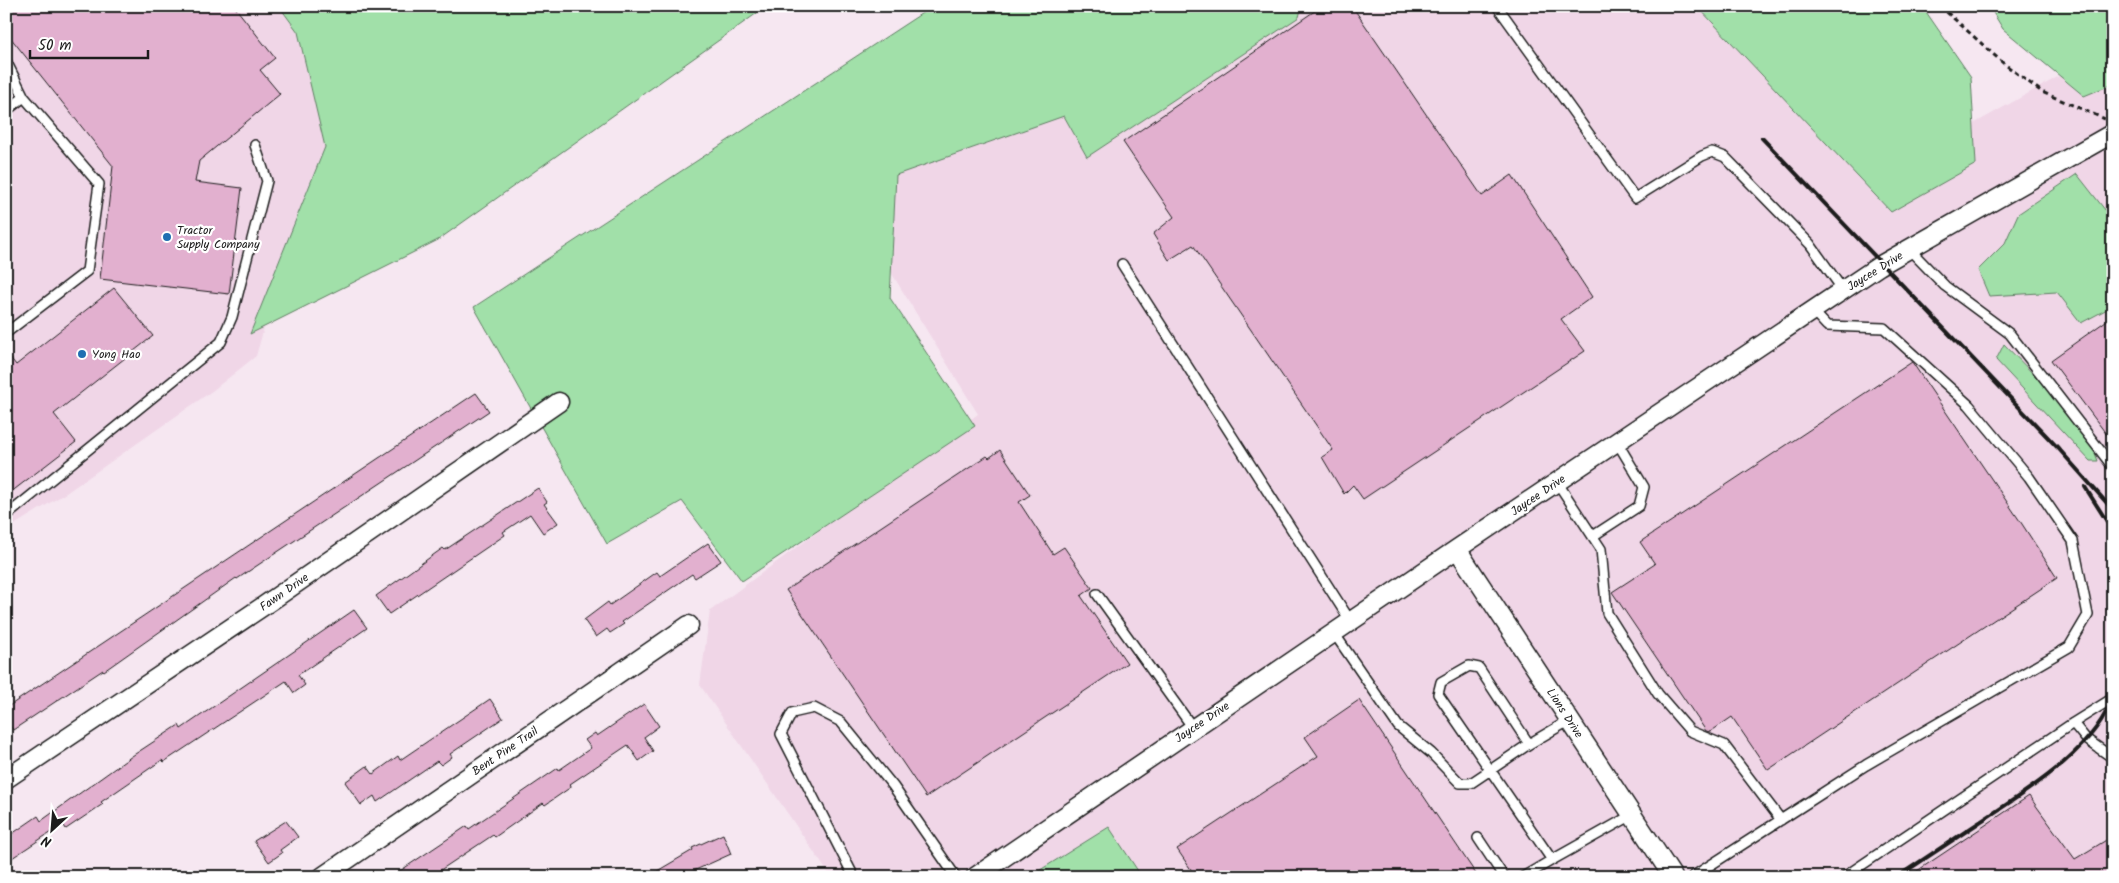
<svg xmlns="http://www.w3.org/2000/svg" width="2119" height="883" font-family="Kalam,sans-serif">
  <rect width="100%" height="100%" fill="#f6e7f1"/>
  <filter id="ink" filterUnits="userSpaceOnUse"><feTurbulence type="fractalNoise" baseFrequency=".02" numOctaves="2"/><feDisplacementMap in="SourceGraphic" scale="10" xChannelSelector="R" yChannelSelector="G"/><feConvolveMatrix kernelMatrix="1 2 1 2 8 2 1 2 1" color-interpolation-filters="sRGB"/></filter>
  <g filter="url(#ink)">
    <path fill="#f0d6e7" d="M6,6H279L298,32L325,147L294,223L256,356L212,391L66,493L6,530Z
      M1104,6H1733L1884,174L2113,46V877H831L700,685L710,611L978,414L889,269L836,196Z"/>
    <path fill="#a1e0a9" stroke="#5e7e62" d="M279,6H767L438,240L250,334L325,147L298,32Z
      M933,6H1302L1299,17L1087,157L1064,116L896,175L890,298L975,426L742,581L682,501L607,544L474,307Z
      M1697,6H1922L1971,77L1976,164L1891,212Z
      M1989,6H2113V84L2084,96L2003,29Z
      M2077,174L2113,220V306L2081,323L2057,292L1989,296L1978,270L2005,243L2018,214Z
      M2004,344C2033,375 2085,421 2098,461H2090L1996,360Z
      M1109,827L1142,877H1029Z"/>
    <path fill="#e2b0cf" stroke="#1c1c1c" d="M6,6H234L275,58L260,70L280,94L199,161L195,182L242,188L229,294L100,279L113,166L6,32Z
      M1322,6H1352L1482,196L1512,175L1592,297L1561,319L1585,351L1363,499L1353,485L1344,494L1322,457L1333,450L1193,245L1169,260L1153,234L1174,217L1123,142Z
      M114,288L153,336L54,414L76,442L6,496V352L16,365Z
      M2113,316V443L2051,360Z
      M1912,362L2022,524L2057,578L1768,770L1732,717L1710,732L1706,731L1612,592L1655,564L1640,542Z
      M476,393L489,411L237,579L236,578L104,671L103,670L13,730L6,720V708Z
      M1000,450L1030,495L1019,502L1053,554L1064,547L1092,588L1081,596L1127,663L926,797L786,590L987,456L989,458Z
      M538,488L547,502L544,504L558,523L543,533L530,514L503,532L505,535L389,614L376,596L443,548L445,550Z
      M708,543L721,561L695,578L692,574L622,622L624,624L610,633L607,629L596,637L584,620L608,602L610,605L657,572L660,576Z
      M354,610L367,628L298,675L305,685L294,693L286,681L164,762L162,760L101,802L103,804L66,829L63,824L6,862V838L38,816L41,821L132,756L179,725L181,729Z
      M490,699L503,718L450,754L452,757L441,765L437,761L377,802L374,796L361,805L345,782L367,766L373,774L398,756L400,760Z
      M1359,700L1478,877H1196L1177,849L1318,756L1305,737Z
      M644,704L659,726L644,737L653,751L639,761L628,745L570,784L571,787L545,805L543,803L495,837L493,835L430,877H391L467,826L469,829L558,768L559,770L591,748L585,740L595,733L597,736Z
      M2029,796L2075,859L2113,836V877H1908Z
      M286,821L298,837L280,850L282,853L269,862L254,841Z
      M723,834L731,854L689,873L691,877H647L693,850L692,848Z"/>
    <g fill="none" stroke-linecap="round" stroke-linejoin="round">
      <g stroke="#1c1c1c" stroke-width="12">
        <path id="lane" d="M1497,6L1635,198L1702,156L1712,152L1725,157L1810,244L1843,290
          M6,61L24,97L99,184L87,271L6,333
          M6,111L24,97
          M1909,249L1945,286L2010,334L2113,467
          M1122,264L1351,622
          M1557,482L1601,549L1607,613L1658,694L1690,731L1724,745L1781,820
          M6,516L221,342L232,317L267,181L255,145
          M1593,536L1639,506L1644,487L1617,442
          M1097,594L1193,728
          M1334,633L1398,726L1431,753L1460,783H1471L1529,744
          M1570,720L1529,744L1479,668L1469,666L1441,682L1438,694L1552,860L1632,815
          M2073,723L2113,698
          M1478,838L1504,877
          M854,877L781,734L792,713L814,708L841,722L893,786L956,877
          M1523,877L1552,860
          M1692,877L1866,765L2069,647L2088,615L2073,541L2029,477L1969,405L1884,328L1827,326L1813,311
          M1844,877L2073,723L2086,739L2113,758"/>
      </g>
      <g stroke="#1c1c1c" stroke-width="21">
        <path id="street" d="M1457,549L1673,877
          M6,779L262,607L559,402
          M322,877L689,625
          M975,877L1457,549L1879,266L2113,133"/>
      </g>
      <path stroke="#1c1c1c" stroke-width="3" stroke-dasharray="5 4" stroke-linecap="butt" d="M1940,6L2003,63L2042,92L2105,119"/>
      <use href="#lane" stroke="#fff" stroke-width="9"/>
      <use href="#street" stroke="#fff" stroke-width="18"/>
      <path stroke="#1c1c1c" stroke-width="4" d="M1762,138L2058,448L2113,510
        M2085,487L2113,531
        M1897,877C1924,859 1950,842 1977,824C2022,794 2097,750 2113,695"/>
    </g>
  </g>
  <g fill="#1f6fb2" stroke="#fff" stroke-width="2">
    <circle cx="167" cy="237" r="5"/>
    <circle cx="82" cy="354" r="5"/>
  </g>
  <g text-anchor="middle" stroke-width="4.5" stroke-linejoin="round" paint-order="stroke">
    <g font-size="12" fill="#1c1c1c" stroke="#fff" text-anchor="start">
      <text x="177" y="234">Tractor<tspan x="177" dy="14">Supply Company</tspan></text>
      <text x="92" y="358">Yong Hao</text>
    </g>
    <g font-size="12" fill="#1c1c1c" stroke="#fff">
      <text transform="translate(1875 271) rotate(-32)" y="4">Jaycee Drive</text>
      <text transform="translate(1538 495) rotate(-34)" y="4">Jaycee Drive</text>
      <text transform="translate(284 592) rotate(-35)" y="4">Fawn Drive</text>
      <text transform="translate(1565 713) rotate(57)" y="4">Lions Drive</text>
      <text transform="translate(1202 722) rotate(-34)" y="4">Jaycee Drive</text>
      <text transform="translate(505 751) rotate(-34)" y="4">Bent Pine Trail</text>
    </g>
  </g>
  <rect width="2119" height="883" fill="none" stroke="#fff" stroke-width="25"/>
  <rect x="12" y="12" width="2094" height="858" fill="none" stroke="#1c1c1c" stroke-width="2" filter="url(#ink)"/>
  <g transform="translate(52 830) rotate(206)" stroke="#ffffff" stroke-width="4" paint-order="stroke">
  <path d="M0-4L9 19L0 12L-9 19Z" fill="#1c1c1c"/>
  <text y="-8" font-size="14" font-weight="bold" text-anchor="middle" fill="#1c1c1c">N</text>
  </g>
  <path d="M30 50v8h118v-8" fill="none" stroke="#1c1c1c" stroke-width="2.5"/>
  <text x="38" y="50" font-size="15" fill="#1c1c1c" stroke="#ffffff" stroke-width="4" paint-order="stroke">50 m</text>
</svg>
